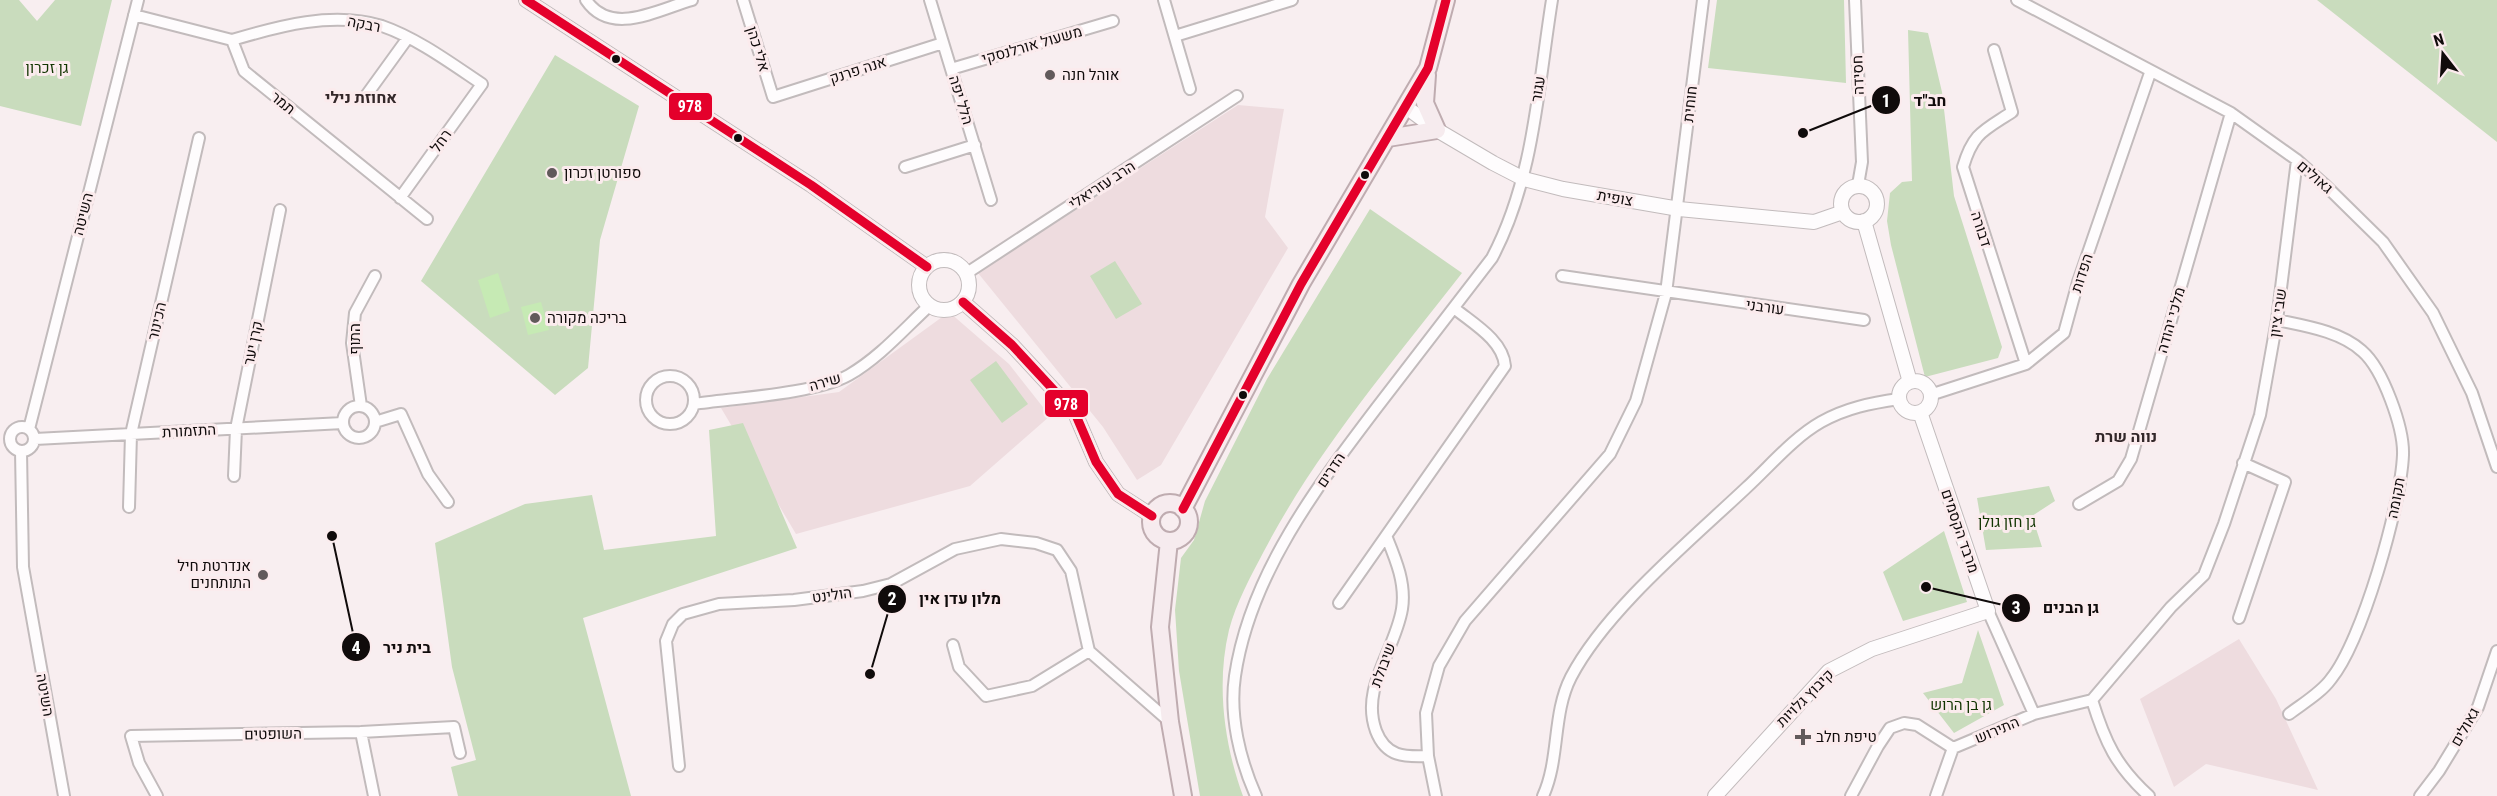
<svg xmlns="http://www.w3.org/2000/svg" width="2497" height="796" font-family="'Roboto Condensed',Heebo,sans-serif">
  <rect width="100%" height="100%" fill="#f8eef0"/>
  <path fill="#eedcdf" d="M1238,105L1284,109L1265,217L1288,248L1161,465L1137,480L1103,427L978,273Z
    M949,312L1009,364L1050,416L970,486L796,534L721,408L839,392Z
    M2239,639L2276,699L2318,790L2206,764L2174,787L2140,699Z"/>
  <path fill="#c9dcbd" d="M0,0H19L37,21L55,0H112L81,126L0,106Z
    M1717,0H1844L1846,83L1708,68Z
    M2317,0H2497V142Z
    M1908,30L1928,33L1942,92L1954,196L2002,347L1998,358L1925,377L1891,245L1887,221L1890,193L1902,182L1912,181Z
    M555,55L639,106L600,240L588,368L555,395L421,281Z
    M1370,209L1462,273C1392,363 1317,450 1264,551C1251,576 1236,603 1229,630C1216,684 1224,744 1243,796H1200L1179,671L1175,610L1181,558L1194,540L1205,501L1267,379Z
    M1115,261L1142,304L1116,319L1090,276Z
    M996,361L1028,404L1002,423L970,380Z
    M743,423L797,548L583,618L631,796H458L451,767L476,760L452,667L435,543L525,504L592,495L604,550L716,536L709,430Z
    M2049,486L2055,501L2032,516L2042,547L1986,550L1977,498Z
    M1944,531L1967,602L1903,621L1883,572Z
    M1978,630L2004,705L1954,733L1923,693L1962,683Z"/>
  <path fill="#c6eab4" d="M498,273L510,311L490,318L478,280Z
    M541,302L549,330L528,335L521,307Z"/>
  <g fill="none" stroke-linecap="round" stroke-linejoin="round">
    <g stroke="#c2bbbc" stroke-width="14">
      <path id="minor" d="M586,0C611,37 657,10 692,0
        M743,0L773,97L943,43
        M930,0L991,200
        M1164,0L1190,89
        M1855,0L1862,162L1858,185
        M2017,0L2231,113L2297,160L2325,185L2383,242L2433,313L2472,393L2497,467
        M134,15L232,40
        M1175,36L1292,0
        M232,40C279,26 333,11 382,26C417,38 452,64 482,84L400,198
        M232,40L244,71L427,219
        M1994,50L2012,112C1983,131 1973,133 1963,167L2026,364
        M951,69L1113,21
        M365,97L407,39
        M905,167L975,145
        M967,273L1237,96
        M1562,276L1864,320
        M2277,320C2305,326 2340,331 2362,351C2383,369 2404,428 2403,455C2401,505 2362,641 2331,679C2321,693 2302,704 2289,714
        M646 400a24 24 0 1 1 48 0a24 24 0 1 1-48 0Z
        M1930,395L2026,364L2064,333L2078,282L2150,73
        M694,404C735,398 815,394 849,375C880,357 904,329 930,305
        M361,406L352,343L355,313L375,276
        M343 422a16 16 0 1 1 32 0a16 16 0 1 1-32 0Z
        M375,422L401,414L428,474L448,502
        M10 439a12 12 0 1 1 24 0a12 12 0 1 1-24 0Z
        M29,429L138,0
        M35,439L343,423
        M21,451L23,567L64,796
        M234,476L236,429L280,210
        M2079,504L2118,481L2131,459L2231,113
        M129,507L131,434L199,138
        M1387,538C1396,560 1406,584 1402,609C1395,651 1360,688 1376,731C1386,757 1404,757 1428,756
        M1339,603L1505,366C1503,340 1472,323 1454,308
        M1988,611L2034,714
        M2239,618L2285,482L2243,463
        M953,645L959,667L986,696L1032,686L1089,651
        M2092,700L2171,607L2204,575L2224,524L2260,415L2277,320L2297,160
        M2092,700C2105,742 2116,766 2149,796
        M361,732L374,796
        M679,766L666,641L673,624L683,614L719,604L794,600L863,591L891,584L955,549L1001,539L1036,543L1057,550L1071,571L1089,651L1170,722
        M157,796L139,763L131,736L361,732L454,727L460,753
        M1256,796C1240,760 1229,716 1235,676C1250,574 1318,485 1378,406C1416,356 1454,307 1492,258C1534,179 1538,87 1552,0
        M1436,796L1428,756L1426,713L1439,666L1465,621L1610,454L1636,401L1666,293L1703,0
        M1543,796C1560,759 1552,714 1571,677C1606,610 1691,540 1746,488C1770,466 1793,438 1821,422C1846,408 1871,403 1899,399
        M1851,796L1878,746L1890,728L1904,723L1917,725L1953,748
        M1936,796L1953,748L2034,714L2092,700
        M2420,796L2439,771L2478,707L2497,651"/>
    </g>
    <g stroke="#c2bbbc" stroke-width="16">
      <path id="tertiary" d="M526,0L811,185L927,267
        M1406,107L1437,130L1493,163L1524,179L1563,189L1679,209L1814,222L1843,212
        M1841 204a18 18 0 1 1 36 0a18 18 0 1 1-36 0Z
        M1864,221L1910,382
        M919 285a25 25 0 1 1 50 0a25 25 0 1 1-50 0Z
        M963,302L1012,345L1075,413L1096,462L1118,494L1152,516
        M1899 397a16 16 0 1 1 32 0a16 16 0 1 1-32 0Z
        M1715,796L1829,671L1872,649L1988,611L1920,412"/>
    </g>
    <g stroke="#bfacb0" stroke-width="20">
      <path id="primary" d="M1388,138L1437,130L1425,103L1427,75
        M1151 522a19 19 0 1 1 38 0a19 19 0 1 1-38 0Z
        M1183,509L1301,284L1428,68L1446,0
        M1169,541L1160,627L1170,722L1183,796"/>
    </g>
    <use href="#minor" stroke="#fefcfd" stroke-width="10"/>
    <use href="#tertiary" stroke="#fefcfd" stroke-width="14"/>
    <use href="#primary" stroke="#f6ebee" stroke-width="16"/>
    <g stroke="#fbebed" stroke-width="14">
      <path id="bus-1" d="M526,0L811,185L927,267
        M963,302L1012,345L1075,413L1096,462L1118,494L1152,516
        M1183,509L1301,284L1428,68L1446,0"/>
    </g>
    <use href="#bus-1" stroke="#e4002b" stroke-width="9"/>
  </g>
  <g fill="#100b0b" stroke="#fbebed" stroke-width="2">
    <circle cx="616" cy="59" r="5"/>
    <circle cx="738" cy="138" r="5"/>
    <circle cx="1365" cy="175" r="5"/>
    <circle cx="1243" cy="395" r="5"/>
  </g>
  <g fill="#615a5b" stroke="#fbebed" stroke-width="2">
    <circle cx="1050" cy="75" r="6"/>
    <circle cx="552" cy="173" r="6"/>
    <circle cx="535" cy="318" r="6"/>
    <circle cx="263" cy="575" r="6"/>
    <path d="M1800 728h6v6h6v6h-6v6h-6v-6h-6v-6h6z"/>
  </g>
  <g text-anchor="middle" stroke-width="6" stroke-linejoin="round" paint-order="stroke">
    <g font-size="15" fill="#100b0b" stroke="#fbebed">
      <text transform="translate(364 24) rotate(11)" y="5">רבקה</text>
      <text transform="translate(1032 45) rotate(-16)" y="5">משעול אורלנסקי</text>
      <text transform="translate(758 49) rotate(73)" y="5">אלי כהן</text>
      <text transform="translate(858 70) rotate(-18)" y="5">אנה פרנק</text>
      <text transform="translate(1858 75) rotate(-92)" y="5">חסידה</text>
      <text transform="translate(1538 89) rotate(-81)" y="5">עגור</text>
      <text transform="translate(961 100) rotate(73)" y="5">הלל יפה</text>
      <text transform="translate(283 103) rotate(39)" y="5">תמר</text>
      <text transform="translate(1690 104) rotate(-84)" y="5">חוחית</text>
      <text transform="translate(441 141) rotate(-54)" y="5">רחל</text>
      <text transform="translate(2315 177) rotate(41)" y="5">גאולים</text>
      <text transform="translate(1102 185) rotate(-33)" y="5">הרב עזריאלי</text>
      <text transform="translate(1615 198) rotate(10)" y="5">צופית</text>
      <text transform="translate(83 214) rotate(-76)" y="5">השיטה</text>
      <text transform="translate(1981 229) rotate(72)" y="5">דבורה</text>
      <text transform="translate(2082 273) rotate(-72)" y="5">הפדות</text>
      <text transform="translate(1765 307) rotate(8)" y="5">עורבני</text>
      <text transform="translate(2278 313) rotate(-82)" y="5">שבי ציון</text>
      <text transform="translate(2171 320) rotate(-74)" y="5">מלכי יהודה</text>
      <text transform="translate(157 321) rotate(-77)" y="5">הכינור</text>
      <text transform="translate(355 339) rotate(-90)" y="5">התוף</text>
      <text transform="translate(253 343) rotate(-78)" y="5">קרן יער</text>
      <text transform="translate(825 382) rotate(-16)" y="5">שירה</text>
      <text transform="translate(189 431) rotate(-3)" y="5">התזמורת</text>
      <text transform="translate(1331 470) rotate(-56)" y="5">הדרים</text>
      <text transform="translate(2396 498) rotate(-79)" y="5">תקומה</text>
      <text transform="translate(1960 531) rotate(71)" y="5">מרבד הקסמים</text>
      <text transform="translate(832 595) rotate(-8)" y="5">הולינט</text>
      <text transform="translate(1383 665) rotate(-70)" y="5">שיבולת</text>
      <text transform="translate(45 695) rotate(80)" y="5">השיטה</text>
      <text transform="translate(1805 698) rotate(-45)" y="5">קיבוץ גלויות</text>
      <text transform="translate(2465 727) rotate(-60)" y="5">גאולים</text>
      <text transform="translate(1997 730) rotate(-23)" y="5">התירוש</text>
      <text transform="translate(273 734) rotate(-1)" y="5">השופטים</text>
    </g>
    <g font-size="15" fill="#113500" stroke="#fbebed">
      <text x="47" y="73">גן זכרון</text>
      <text x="2007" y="527">גן חזן גולן</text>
      <text x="1961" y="710">גן בן הרוש</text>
    </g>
    <g font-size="15" fill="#100b0b" stroke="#fbebed" text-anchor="start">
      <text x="1062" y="80">אוהל חנה</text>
      <text x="564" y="178">ספורטן זכרון</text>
      <text x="547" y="323">בריכה מקורה</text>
      <text x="251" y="571" text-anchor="end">אנדרטת חיל<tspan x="251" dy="17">התותחנים</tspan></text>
      <text x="1816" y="742">טיפת חלב</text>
    </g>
    <g font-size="16" font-weight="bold" fill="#332729" stroke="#fbebed">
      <text x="361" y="103">אחוזת נילי</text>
      <text x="2126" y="442">נווה שרת</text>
    </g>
  </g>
  <path fill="none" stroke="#100b0b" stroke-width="2" d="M1803 133L1886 100M870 674L892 599M1926 587L2016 608M332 536L356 647"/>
  <g fill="#100b0b" stroke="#fbebed" stroke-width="2">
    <circle cx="1803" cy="133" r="6"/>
    <circle cx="870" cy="674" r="6"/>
    <circle cx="1926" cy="587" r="6"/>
    <circle cx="332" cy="536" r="6"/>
    <circle cx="1886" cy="100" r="15"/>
    <circle cx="892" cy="599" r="15"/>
    <circle cx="2016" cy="608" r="15"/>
    <circle cx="356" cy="647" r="15"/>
  </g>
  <g font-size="18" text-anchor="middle" font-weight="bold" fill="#fff">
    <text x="1886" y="107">1</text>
    <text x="892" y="605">2</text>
    <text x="2016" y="614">3</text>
    <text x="356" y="654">4</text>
  </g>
  <g font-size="16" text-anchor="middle" font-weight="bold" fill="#100b0b" stroke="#fbebed" stroke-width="6" stroke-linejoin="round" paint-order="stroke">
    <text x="1930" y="106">חב"ד</text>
    <text x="960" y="604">מלון עדן אין</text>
    <text x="2071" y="613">גן הבנים</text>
    <text x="407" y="653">בית ניר</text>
  </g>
  <g stroke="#fbebed" stroke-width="2">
    <rect x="668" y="92" width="45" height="29" rx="6" fill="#e4002b"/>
    <rect x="1044" y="389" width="45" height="29" rx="6" fill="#e4002b"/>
  </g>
  <g font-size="16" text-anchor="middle" font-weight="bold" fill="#fff">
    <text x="690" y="112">978</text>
    <text x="1066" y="410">978</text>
  </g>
  <g transform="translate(2443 54) rotate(343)" stroke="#fbebed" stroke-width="4.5" paint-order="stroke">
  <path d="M0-4.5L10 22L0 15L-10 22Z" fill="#100b0b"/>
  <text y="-9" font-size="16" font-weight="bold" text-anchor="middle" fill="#100b0b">N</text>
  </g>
</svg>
